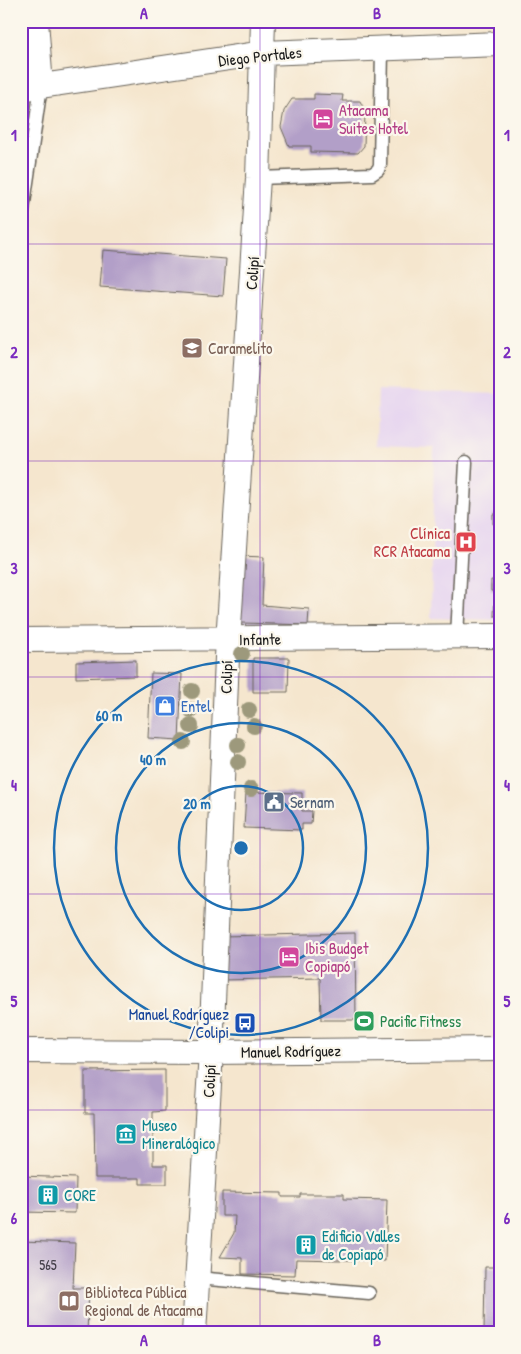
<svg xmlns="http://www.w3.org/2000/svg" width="521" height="1354" font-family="'Patrick Hand',sans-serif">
  <rect width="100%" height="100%" fill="#fbf7ec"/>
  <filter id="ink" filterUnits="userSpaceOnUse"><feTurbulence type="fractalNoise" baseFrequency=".02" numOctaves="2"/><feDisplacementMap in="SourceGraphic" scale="10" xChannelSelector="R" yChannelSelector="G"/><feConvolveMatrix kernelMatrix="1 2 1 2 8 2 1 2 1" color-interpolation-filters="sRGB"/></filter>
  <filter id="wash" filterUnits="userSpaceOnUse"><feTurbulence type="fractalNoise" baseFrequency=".0096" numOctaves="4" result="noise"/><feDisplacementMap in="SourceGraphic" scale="20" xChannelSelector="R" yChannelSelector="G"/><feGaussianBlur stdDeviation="1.12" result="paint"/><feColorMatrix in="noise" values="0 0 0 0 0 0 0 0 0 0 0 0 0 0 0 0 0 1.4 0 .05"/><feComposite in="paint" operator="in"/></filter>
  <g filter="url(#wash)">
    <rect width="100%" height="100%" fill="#f5e6ce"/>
    <path fill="#e5d3f0" d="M378,390L500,394V620L431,618L434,448L376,446Z"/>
    <g id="blocks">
      <path fill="#b29fc8" d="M314,94L343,95L342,101H360L365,111L364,146L358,153L311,152V146H289L281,127L284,111L292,99H314Z
        M103,250L226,259L223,296L100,287Z
        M498,488H500V616H494L495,591H491V580H494L496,524H493V514H497Z
        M239,556L264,557L262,605L309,609L308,625L242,623L237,618Z
        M253,658H289L288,692H253Z
        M136,660V676L76,678V662Z
        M151,673L182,674L179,740L148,738Z
        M246,792L302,793V811H312L311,824H302V830L244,828Z
        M355,933L356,1020H321L320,978L223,980L222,936Z
        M165,1070V1111L153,1112V1165H167V1184H140V1178H95L94,1113H85V1071Z
        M21,1176L76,1178L75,1213L21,1212Z
        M222,1192L282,1193V1197H300V1194H344V1199L387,1200L385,1261L296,1259L295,1275L242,1274V1258L220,1257L234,1233L235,1216H222Z
        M21,1241L75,1243L73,1288H89L87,1333H21Z
        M485,1267H500V1333H484Z
        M216,1328L252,1330V1333H216Z"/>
    </g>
  </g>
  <g filter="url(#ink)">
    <use href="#blocks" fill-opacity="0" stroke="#68635a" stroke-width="1"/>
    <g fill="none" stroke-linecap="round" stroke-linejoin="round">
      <g stroke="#68635a" stroke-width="15">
        <path id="lane" d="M258,178L372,174L378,170L380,165L382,49
          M21,224L41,86
          M457,637L466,462
          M197,1278L369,1293"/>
      </g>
      <g stroke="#68635a" stroke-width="26">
        <path id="street" d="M36,21L41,86
          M21,89L263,53L500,44
          M21,640L500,636
          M21,1051L211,1052L500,1049
          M194,1333L211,1052L227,657L258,178L263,21"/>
      </g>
      <use href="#lane" stroke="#fff" stroke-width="12"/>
      <use href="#street" stroke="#fff" stroke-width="24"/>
    </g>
    <g fill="#9d997c">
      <circle cx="242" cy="654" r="8"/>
      <circle cx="192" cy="691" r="8"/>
      <circle cx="191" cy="710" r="8"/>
      <circle cx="249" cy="710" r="8"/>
      <circle cx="191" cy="726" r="8"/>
      <circle cx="254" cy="726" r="8"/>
      <circle cx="183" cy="742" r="8"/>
      <circle cx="238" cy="745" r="8"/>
      <circle cx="238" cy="762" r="8"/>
      <circle cx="251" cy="789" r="8"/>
    </g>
  </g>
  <path fill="none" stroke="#7b2cbf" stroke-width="1" stroke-opacity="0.55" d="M260,21V1333M21,244H500M21,461H500M21,677H500M21,894H500M21,1110H500"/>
  <g fill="none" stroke="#1f6fb2" stroke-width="2.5">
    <circle cx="241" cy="848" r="62"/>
    <circle cx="241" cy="848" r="125"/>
    <circle cx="241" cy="848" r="187"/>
  </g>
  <defs>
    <g id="hotel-square" transform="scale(1.125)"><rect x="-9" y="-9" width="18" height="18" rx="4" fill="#d1479c" stroke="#fbf7ec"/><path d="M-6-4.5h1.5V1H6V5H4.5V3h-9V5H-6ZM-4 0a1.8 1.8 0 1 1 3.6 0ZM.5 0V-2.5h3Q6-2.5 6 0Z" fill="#fff"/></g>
    <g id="school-square" transform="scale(1.125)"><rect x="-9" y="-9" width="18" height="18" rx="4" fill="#8d6e63" stroke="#fbf7ec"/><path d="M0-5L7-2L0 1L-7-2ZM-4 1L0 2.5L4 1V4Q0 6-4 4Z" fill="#fff"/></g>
    <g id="hospital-square" transform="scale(1.125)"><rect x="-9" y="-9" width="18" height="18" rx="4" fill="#e0444e" stroke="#fbf7ec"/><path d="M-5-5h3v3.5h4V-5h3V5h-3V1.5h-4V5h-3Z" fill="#fff"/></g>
    <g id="shop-square" transform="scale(1.125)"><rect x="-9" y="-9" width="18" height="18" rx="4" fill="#3f7fe0" stroke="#fbf7ec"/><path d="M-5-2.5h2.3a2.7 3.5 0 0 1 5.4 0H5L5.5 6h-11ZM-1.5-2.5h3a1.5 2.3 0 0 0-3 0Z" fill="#fff"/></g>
    <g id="civic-square" transform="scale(1.125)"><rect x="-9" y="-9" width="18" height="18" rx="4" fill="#5c6f8a" stroke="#fbf7ec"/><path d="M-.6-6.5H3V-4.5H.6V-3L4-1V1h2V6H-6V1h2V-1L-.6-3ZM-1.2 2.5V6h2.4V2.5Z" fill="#fff"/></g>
    <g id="stadium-square" transform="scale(1.125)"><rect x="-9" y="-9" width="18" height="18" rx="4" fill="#2e9e5b" stroke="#fbf7ec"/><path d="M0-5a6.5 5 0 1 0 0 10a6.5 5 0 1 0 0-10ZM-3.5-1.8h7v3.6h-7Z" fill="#fff"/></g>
    <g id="bus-square" transform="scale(1.125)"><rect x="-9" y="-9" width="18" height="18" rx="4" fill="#1a4fb4" stroke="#fbf7ec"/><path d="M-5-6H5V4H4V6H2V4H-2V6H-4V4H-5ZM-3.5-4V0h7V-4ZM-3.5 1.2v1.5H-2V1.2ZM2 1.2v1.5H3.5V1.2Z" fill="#fff"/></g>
    <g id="museum-square" transform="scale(1.125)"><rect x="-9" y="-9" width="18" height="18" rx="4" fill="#0f9aa8" stroke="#fbf7ec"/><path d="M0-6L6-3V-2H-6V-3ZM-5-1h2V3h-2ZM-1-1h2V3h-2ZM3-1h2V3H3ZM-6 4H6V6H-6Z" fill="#fff"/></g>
    <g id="building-square" transform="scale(1.125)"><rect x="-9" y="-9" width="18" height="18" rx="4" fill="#0f9aa8" stroke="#fbf7ec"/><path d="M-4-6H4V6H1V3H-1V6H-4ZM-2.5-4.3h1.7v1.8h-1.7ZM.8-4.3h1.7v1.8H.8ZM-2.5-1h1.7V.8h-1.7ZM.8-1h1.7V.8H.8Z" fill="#fff"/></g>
    <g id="library-square" transform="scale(1.125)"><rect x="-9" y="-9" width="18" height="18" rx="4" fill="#8d6e63" stroke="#fbf7ec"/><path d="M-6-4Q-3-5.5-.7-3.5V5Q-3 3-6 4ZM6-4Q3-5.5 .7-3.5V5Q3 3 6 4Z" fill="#fff"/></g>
  </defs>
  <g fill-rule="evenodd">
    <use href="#hotel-square" x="323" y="119"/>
    <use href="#school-square" x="192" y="348"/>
    <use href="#hospital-square" x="466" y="542"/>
    <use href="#shop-square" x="165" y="706"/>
    <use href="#civic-square" x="274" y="802"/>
    <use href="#hotel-square" x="289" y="957"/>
    <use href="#stadium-square" x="364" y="1021"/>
    <use href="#bus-square" x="245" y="1023"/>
    <use href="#museum-square" x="126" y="1134"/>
    <use href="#building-square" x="48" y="1195"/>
    <use href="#building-square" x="306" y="1245"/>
    <use href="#library-square" x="69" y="1301"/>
  </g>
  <g text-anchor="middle" stroke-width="4.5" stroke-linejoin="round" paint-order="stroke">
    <g font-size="14" fill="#423d47">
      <text x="48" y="1270">565</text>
    </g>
    <g font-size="16" fill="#1c1c1c" stroke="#fbf7ec">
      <text transform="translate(260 56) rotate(-6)" y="6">Diego Portales</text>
      <text transform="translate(252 273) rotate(-86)" y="6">Colipí</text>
      <text transform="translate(260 639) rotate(-1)" y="6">Infante</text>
      <text transform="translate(226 677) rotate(-88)" y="6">Colipí</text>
      <text transform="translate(291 1051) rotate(-1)" y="6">Manuel Rodríguez</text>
      <text transform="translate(209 1081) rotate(-87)" y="6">Colipí</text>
    </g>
    <g font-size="16" fill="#b23c85" stroke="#fbf7ec" text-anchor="start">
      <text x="339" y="116">Atacama<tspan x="339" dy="18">Suites Hotel</tspan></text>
      <text x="305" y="954">Ibis Budget<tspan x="305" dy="18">Copiapó</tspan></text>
    </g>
    <g font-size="16" fill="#785e54" stroke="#fbf7ec" text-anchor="start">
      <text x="208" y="354">Caramelito</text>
      <text x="85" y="1298">Biblioteca Pública<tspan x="85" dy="18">Regional de Atacama</tspan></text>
    </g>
    <g font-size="16" fill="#be3a42" stroke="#fbf7ec" text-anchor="end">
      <text x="450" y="539">Clínica<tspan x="450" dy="18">RCR Atacama</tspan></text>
    </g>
    <g font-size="16" fill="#366cbe" stroke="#fbf7ec" text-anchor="start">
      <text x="181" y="712">Entel</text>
    </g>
    <g font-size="16" fill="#4e5e75" stroke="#fbf7ec" text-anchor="start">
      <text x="290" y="808">Sernam</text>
    </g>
    <g font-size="16" fill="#164399" stroke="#fbf7ec" text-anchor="end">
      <text x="229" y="1020">Manuel Rodríguez<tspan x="229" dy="18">/Colipi</tspan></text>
    </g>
    <g font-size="16" fill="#27864d" stroke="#fbf7ec" text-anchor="start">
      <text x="380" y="1027">Pacific Fitness</text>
    </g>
    <g font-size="16" fill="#0d838f" stroke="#fbf7ec" text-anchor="start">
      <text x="142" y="1131">Museo<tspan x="142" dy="18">Mineralógico</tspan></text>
      <text x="64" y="1201">CORE</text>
      <text x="322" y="1242">Edificio Valles<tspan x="322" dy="18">de Copiapó</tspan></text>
    </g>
  </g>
  <circle cx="241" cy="848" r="8" fill="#1f6fb2" stroke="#fbf7ec" stroke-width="2.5"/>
  <g font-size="15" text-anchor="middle" font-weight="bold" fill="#1f6fb2" stroke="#fbf7ec" stroke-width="4.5" stroke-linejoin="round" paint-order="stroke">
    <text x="109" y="721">60 m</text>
    <text x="153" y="765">40 m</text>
    <text x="197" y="809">20 m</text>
  </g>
  <rect width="521" height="1354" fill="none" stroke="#fbf7ec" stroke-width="55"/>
  <rect x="28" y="28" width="466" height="1298" fill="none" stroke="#7b2cbf" stroke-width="2"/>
  <g font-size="16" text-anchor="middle" font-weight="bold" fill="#7b2cbf">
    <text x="144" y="19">A</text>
    <text x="377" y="19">B</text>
    <text x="14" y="141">1</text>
    <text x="507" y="141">1</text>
    <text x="14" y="358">2</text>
    <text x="507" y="358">2</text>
    <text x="14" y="574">3</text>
    <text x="507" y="574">3</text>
    <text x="14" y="791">4</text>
    <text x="507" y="791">4</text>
    <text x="14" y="1007">5</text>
    <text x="507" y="1007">5</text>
    <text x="14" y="1224">6</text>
    <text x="507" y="1224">6</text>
    <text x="144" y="1346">A</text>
    <text x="377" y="1346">B</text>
  </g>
</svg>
